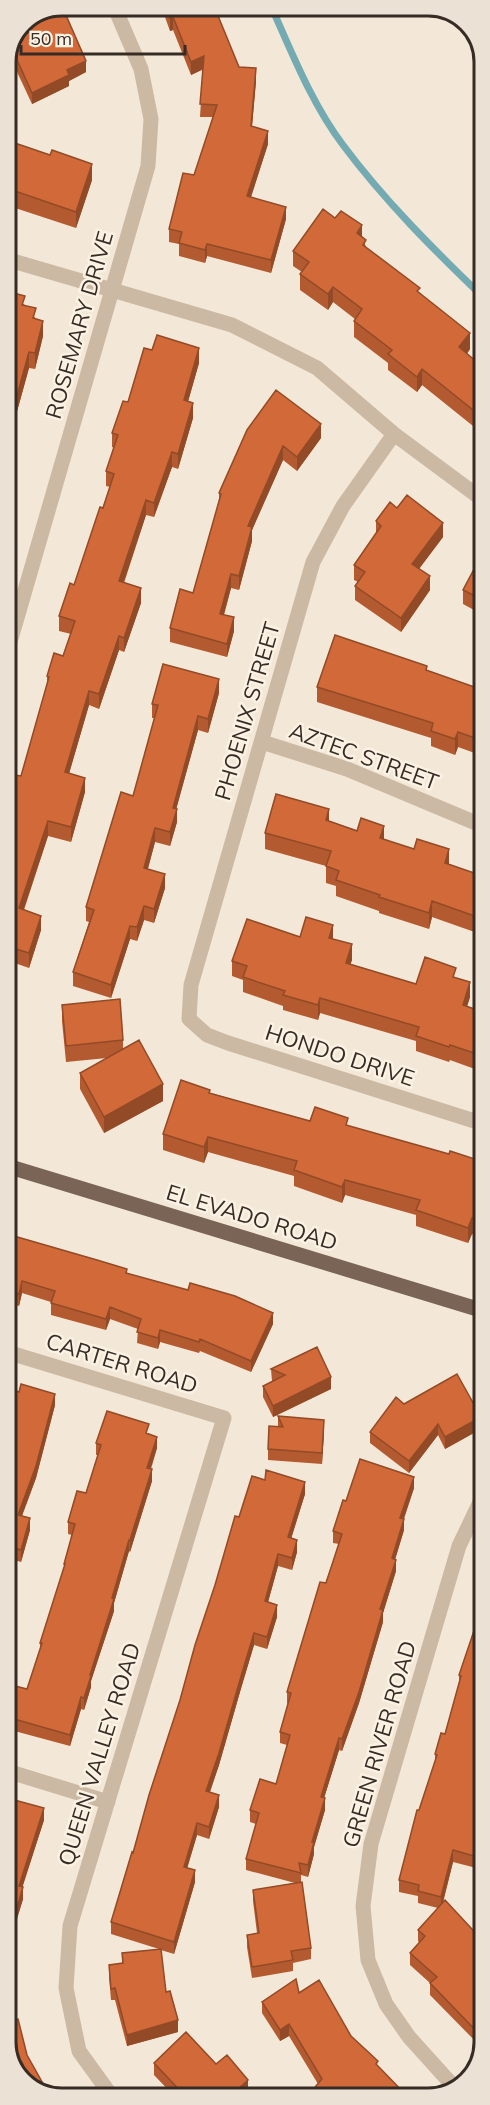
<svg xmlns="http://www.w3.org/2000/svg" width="490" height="2105" font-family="Mulish,sans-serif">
  <rect width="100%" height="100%" fill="#f3e8d7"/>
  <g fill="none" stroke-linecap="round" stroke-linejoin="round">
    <path stroke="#74abb3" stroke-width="7" d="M271,6C292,53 312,104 343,145C384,200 434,250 483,297"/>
    <path stroke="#ccb9a3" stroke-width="15" d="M6,259L232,325L317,368L394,434L483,500
      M394,434L343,506L313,562L191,985L189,1019L207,1035L228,1043L484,1124
      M6,656L148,166L151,119L141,69L114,6
      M262,742L347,769L483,826
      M7,1352L224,1418L70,1926L66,1988L79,2051L113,2098
      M7,1771L108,1802
      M455,2088L409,2037L386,2004L368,1960L363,1906L371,1844L459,1546L481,1500L484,1501"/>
    <path stroke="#7a6455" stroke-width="15" d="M7,1166L484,1311"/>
  </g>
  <path fill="#b45a30" d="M161,6H226V10L217,13L239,67L256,81L252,126L268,144L251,197L286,219L271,273L207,256L205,263L179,256V244L169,242V229L194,175L213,117H200L203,69L191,75L173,30L170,31Z
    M23,22L86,72L69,81V86L32,104L18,74L10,53Z
    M6,140L92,180L76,228L6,205Z
    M362,236L366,247L420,293L470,349L467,354L483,367V434L422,385L417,392L388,370V363L354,337V321L355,319L333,302L328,310L300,290V274L302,272L293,266V251Z
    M6,291L25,305L36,319L43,336L35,369L29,368L16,415L6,412Z
    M199,363L188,402L193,418L178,469L172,467L154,517L146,515L124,583L141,603L124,652L119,650L99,709L89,705L69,774L85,792L71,842L48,836L24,910L41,930L29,968L6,960V805L21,776L47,687V676L63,656L71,634L59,631V616L74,585L110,487L106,486V471L114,448L112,447V433L128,402Z
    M247,430L321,438L297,471L283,460L252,530V541L239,590L231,588L224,615L234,631L227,657L170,642V628L193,593L219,501V493Z
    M397,508L443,537L419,569L430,590L401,632L355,600V586L358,582L354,580V565L376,534V521Z
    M483,555V615L463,604V590Z
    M427,671L483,690V756L458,747L455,755L431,746V738L317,702V687Z
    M219,693L208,733L198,730L176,809L177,822L170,846L155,842L148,869L165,888L154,923L144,920L137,941L130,939L111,998L73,986V972L89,922L86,921V907L133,796L155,718H152V704Z
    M329,821L384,839L449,864L483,876V935L432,917L429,929L379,913V911L336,896V886L326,883V866L265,849V833Z
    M300,937L333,939L352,960L350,964L416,984L456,978L470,997L467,1006L483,1012V1072L450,1060L449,1062L416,1051V1041L320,1013L318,1020L283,1010V1006L243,992V980L232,976V961Z
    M62,1005L123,1040V1049L163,1101L104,1133L80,1089V1073L107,1058L66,1062L62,1021Z
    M210,1093L310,1121L348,1126L449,1154L484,1162V1238L472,1234L468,1243L416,1226V1215L345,1195L342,1203L294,1186V1176L208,1152L204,1163L163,1150V1134Z
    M7,1234L127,1273L273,1324L251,1372L200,1351L199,1353L160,1342L158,1349L137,1343L138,1329L110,1319L106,1330L51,1315V1302L22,1293L19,1306L7,1302Z
    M271,1369L331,1389L273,1417L263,1397V1386L272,1381Z
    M7,1388L55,1405L36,1478L22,1516L30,1530L21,1562L11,1559L7,1571Z
    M404,1404L481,1429L445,1449L438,1435L409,1473L370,1443V1432Z
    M278,1416L324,1431L322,1464L268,1460V1449L278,1427Z
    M149,1434L157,1448L151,1469L152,1481L130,1552L129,1551L114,1603V1611L91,1681V1687L84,1710L81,1709L70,1746L7,1729V1716L27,1689L40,1649V1643L64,1569V1564L72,1535L68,1534V1522L86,1493L98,1455H96V1443Z
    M414,1488L404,1519V1530L395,1559L396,1571L383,1613V1622L359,1703L342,1751L339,1750L324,1798L325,1810L314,1847V1854L308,1877L301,1875V1882L311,1948V1959L293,1963V1971L252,1978L247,1947V1935L257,1933L253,1901V1890L295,1883L246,1870V1859L256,1824L250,1822V1810L276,1784L287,1745L280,1743V1732L288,1704L287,1703V1692L339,1544L333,1543V1531L346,1501Z
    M305,1494L291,1538L297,1552L292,1570L278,1566L268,1602L277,1617L267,1649L254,1645L242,1685L219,1765L210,1792L219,1807L209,1839L197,1835L187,1868L195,1882L174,1954L161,1950L166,1992L178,2032L127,2046L115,2000H111L109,1977V1965L122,1963V1953L159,1949L111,1934V1922L133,1853L239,1517Z
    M484,1593V1816L480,1828L484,1831V1870L453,1862L443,1903L484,1942V2043L482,2048L430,1995V1983L410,1965V1953L420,1943L418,1941V1930L438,1908L418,1903V1896L399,1892V1880L419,1810L435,1761V1754L445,1734L459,1683V1675L483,1603Z
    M7,1798L44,1820L22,1887L23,1899L16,1922L9,1920L7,1956Z
    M7,1972H13L12,2015H7Z
    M299,1993L351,2036L378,2067L409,2098H310V2093L318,2084L289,2036L280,2041L262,2013V2002Z
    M154,2063L216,2064L248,2092L242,2097L244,2098H176L154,2075Z"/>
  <path fill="#924a27" d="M212,6H226V10L212,15Z
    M173,17V30L170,31V18Z
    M204,56V69L191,75V62Z
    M86,61V72L69,81V86L32,104V93L67,70Z
    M256,68V81L251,138V126Z
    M268,131V144L247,209V196Z
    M92,164V180L76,228V212Z
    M286,207V219L271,273V260Z
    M362,225V241L357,233Z
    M207,244V256L205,263V250Z
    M333,287V302L328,310V294Z
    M43,321V336L35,369V353Z
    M470,333V349L459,363V347Z
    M199,348V363L184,415V400Z
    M29,352V368L16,415V399Z
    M422,369V385L417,392V377Z
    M193,403V418L178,469V454Z
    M321,424V438L297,471V457Z
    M10,434V450L6,463V447Z
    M283,446V460L252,530V541L239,590V576L248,526Z
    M172,452V467L154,517V503Z
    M146,500V515L119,596V581Z
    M443,523V537L412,578V564Z
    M231,574V588L220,628V614Z
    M430,576V590L401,632V618Z
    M141,588V603L124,652V638Z
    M234,617V631L227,657V644Z
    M119,636V650L99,709V694Z
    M219,679V693L208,733V719Z
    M89,691V705L65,787V772Z
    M198,716V730L173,821V808Z
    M458,732V747L455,755V739Z
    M85,778V792L71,842V827Z
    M177,809V822L170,846V832Z
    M329,809V825L326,820Z
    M48,821V836L19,923V908Z
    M384,826V842L380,838Z
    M155,828V842L144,882V868Z
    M449,849V865L445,863Z
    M165,874V888L154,923V909Z
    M432,901V917L429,929V913Z
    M144,906V920L137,941V927Z
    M41,916V930L29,968V953Z
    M333,925V940L329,938Z
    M130,926V939L111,998V985Z
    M352,944V960L346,978V963Z
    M470,982V997L463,1020V1005Z
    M320,998V1013L318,1020V1005Z
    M13,1000V1011L6,1017V1006Z
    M163,1084V1101L104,1133V1117Z
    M208,1137V1152L204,1163V1147Z
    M345,1180V1195L342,1203V1187Z
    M472,1218V1234L468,1243V1228Z
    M22,1281V1293L19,1306V1294Z
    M110,1307V1319L106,1330V1319Z
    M273,1313V1324L251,1372V1361Z
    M160,1330V1342L158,1349V1338Z
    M331,1377V1389L273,1417V1406Z
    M55,1394V1405L36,1478L18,1526V1515Z
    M481,1417V1429L445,1449V1437Z
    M324,1420V1431L322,1464V1453Z
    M438,1424V1435L409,1473V1461Z
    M157,1437V1448L147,1479V1468Z
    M152,1469V1481L130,1552V1540Z
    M414,1477V1488L400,1529V1518Z
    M305,1482V1494L288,1549V1537Z
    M30,1518V1530L21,1562V1550Z
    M404,1519V1530L392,1570V1558Z
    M129,1540V1551L114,1603V1611L91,1681V1687L84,1710V1698L90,1675Z
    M297,1540V1552L292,1570V1558Z
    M11,1547V1559L7,1571V1560Z
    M278,1554V1566L265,1613V1601Z
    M396,1560V1571L383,1613V1622L359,1703L342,1751V1739L380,1609Z
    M277,1605V1617L267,1649V1637Z
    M254,1633V1645L242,1685L219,1765L206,1803V1791Z
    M81,1697V1709L70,1746V1735Z
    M339,1738V1750L321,1808V1797Z
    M219,1795V1807L209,1839V1827Z
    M325,1798V1810L314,1847V1854L308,1877V1865L312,1842Z
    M484,1805V1816L477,1838V1827Z
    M44,1808V1820L19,1898V1886Z
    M197,1823V1835L184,1879V1867Z
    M453,1850V1862L441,1909V1897Z
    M195,1870V1882L174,1954V1942Z
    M23,1887V1899L16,1922V1911Z
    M178,2020V2032L127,2046V2035Z
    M289,2024V2036L280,2041V2030Z
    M248,2080V2092L241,2098L236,2091Z"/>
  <path fill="#d16938" stroke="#924a27" stroke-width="1.5" d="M62,6L86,61L67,70L69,75L32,93L18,62L12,47L23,22Z
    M166,6H214L239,67L256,68L251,126L268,131L247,196L286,207L271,260L207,244L205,250L179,243L182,232L169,229L183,173L194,175L217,105L200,104L204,56L191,62L173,17L170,18Z
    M6,140L50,155L52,150L92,164L76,212L6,188Z
    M323,209L335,218L341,211L362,225L357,233L366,240L363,245L420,288L417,291L470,333L459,347L483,367V418L422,369L417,377L388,354L392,350L354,321L362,309L333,287L328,294L300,274L309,262L293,251Z
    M6,291L25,296L22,305L36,308L33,318L43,321L35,353L29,352L16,399L6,396Z
    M157,335L199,348L184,400L193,403L178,454L172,452L154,503L146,500L119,581L141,588L124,638L119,636L99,694L89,691L65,772L85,778L71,827L48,821L19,908L41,916L29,953L6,946V814L8,810L6,809V805L15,775L21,776L49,677L47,676L54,653L63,656L75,621L59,616L70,583L74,585L100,507L103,508L114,474L106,471L118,435L112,433L123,401L128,402L144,348L152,350Z
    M276,390L321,424L297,457L283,446L248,526L252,527L239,576L231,574L220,614L234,617L227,644L170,628L180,589L193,593L221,494L219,493L247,430Z
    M6,433L10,434L6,447Z
    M407,495L443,523L412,564L430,576L401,618L355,586L365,572L354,565L381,526L376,521L390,502L397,508Z
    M482,554L483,555V600L463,590Z
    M335,635L427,666L426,670L483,690V741L458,732L455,739L431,731L433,723L317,687Z
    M163,664L219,679L208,719L198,716L173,808L177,809L170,832L155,828L144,868L165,874L154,909L144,906L137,927L130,926L111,985L73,972L94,910L86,907L121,792L133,796L158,705L152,704Z
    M276,794L329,809L326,820L357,831L361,818L384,826L380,838L414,849L417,839L449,849L445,863L483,876V919L432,901L429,913L379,897L380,895L336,880L339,871L326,866L331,851L265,833Z
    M306,917L333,925L329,938L352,944L346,963L416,984L425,957L456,968L453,977L470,982L463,1005L483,1012V1056L450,1045L449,1047L416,1036L419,1027L320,998L318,1005L283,995L285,991L243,977L247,966L232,961L247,919L300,937Z
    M6,993L13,1000L6,1006Z
    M120,999L123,1040L66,1046L62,1005Z
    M139,1040L163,1084L104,1117L80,1073Z
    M181,1080L210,1090L209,1093L310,1121L315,1107L348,1118L346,1125L449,1154L450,1151L484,1162V1222L472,1218L468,1228L416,1210L420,1200L345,1180L342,1187L294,1170L297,1161L208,1137L204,1147L163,1134Z
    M7,1234L97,1260L127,1269L126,1273L188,1290L190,1283L235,1296L273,1313L251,1361L200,1339L199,1342L160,1330L158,1338L137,1332L141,1319L110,1307L106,1319L51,1303L55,1291L22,1281L19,1294L7,1291Z
    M317,1347L331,1377L273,1406L263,1386L285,1375L271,1369Z
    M457,1374L481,1417L445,1437L438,1424L409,1461L370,1432L396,1397L404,1404Z
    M21,1384L55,1394L36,1466L18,1515L30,1518L21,1550L11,1547L7,1560V1388L19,1392Z
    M107,1411L149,1424L146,1433L157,1437L147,1468L152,1469L130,1540H129L112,1598L114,1599L90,1675L91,1676L84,1698L81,1697L70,1735L7,1717V1716L15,1686L27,1689L42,1643H40L65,1564H64L75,1524L68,1522L77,1491L86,1493L101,1445L96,1443Z
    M278,1416L324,1420L322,1453L268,1449L269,1426L283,1427Z
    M360,1459L414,1477L400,1518L404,1519L392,1558L396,1560L380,1609L383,1610L359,1692L342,1739L339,1738L321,1797L325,1798L312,1842H314L308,1865L299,1863L301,1873L246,1859L259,1813L250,1810L260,1779L276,1784L290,1735L280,1732L291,1693L287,1692L320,1582L326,1583L342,1534L333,1531L343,1500L346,1501Z
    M266,1470L305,1482L288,1537L297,1540L292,1558L278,1554L265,1601L277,1605L267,1637L254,1633L242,1673L219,1753L206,1791L219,1795L209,1827L197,1823L184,1867L195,1870L174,1942L111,1922L132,1852L133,1853L149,1795L180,1700L195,1645L215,1585L235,1516L239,1517L252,1476L265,1480Z
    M484,1601V1805L477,1827L483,1828L482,1830L484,1831V1859L453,1850L441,1897L418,1891L419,1885L399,1880L417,1810H419L437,1755L435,1754L441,1733L445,1734L461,1676L459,1675Z
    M7,1798L44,1808L19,1886L23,1887L16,1911L9,1909L7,1945Z
    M302,1882L311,1948L291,1951L293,1960L252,1967L247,1935L259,1933L253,1890Z
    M445,1900L484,1942V2039L430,1983L437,1977L410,1953L425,1936L418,1930Z
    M161,1949L166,1992L170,1991L178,2020L127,2035L115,1988L111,1989L109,1965L123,1963L122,1953Z
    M7,1972H13L12,2003H7Z
    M296,1979L299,1993L319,1980L351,2036L378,2061L376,2064L409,2098H316L310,2093L322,2079L289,2024L280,2030L262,2002Z
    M18,2019L27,2055L50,2096L23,2083L7,2053V2021Z
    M186,2032L216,2064L227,2055L248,2080L236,2091L244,2098H187L154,2063Z
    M56,2093L60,2099H55L50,2096Z"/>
  <g text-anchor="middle" stroke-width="5" stroke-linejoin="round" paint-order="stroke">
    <g font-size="22" fill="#362c25" stroke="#fbf2e4">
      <text transform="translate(79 325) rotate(-74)" y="8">ROSEMARY DRIVE</text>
      <text transform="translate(247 711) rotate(-74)" y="8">PHOENIX STREET</text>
      <text transform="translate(364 756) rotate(20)" y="8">AZTEC STREET</text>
      <text transform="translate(340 1055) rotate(18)" y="8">HONDO DRIVE</text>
      <text transform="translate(252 1217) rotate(17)" y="8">EL EVADO ROAD</text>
      <text transform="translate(122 1363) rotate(17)" y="8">CARTER ROAD</text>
      <text transform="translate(379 1744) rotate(-74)" y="8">GREEN RIVER ROAD</text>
      <text transform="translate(99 1754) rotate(-73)" y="8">QUEEN VALLEY ROAD</text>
    </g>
  </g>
  <path d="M0 0H490V2105H0ZM62 16H428A46 46 0 0 1 474 62V2042A46 46 0 0 1 428 2088H62A46 46 0 0 1 16 2042V62A46 46 0 0 1 62 16Z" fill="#ebe2d5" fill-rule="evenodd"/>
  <path fill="none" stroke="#362c25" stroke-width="3" d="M62 16H428A46 46 0 0 1 474 62V2042A46 46 0 0 1 428 2088H62A46 46 0 0 1 16 2042V62A46 46 0 0 1 62 16Z"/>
  <path d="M21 45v9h164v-9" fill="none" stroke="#362c25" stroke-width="3"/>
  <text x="30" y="45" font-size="18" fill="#362c25" stroke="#fbf2e4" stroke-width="4.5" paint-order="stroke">50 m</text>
</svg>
